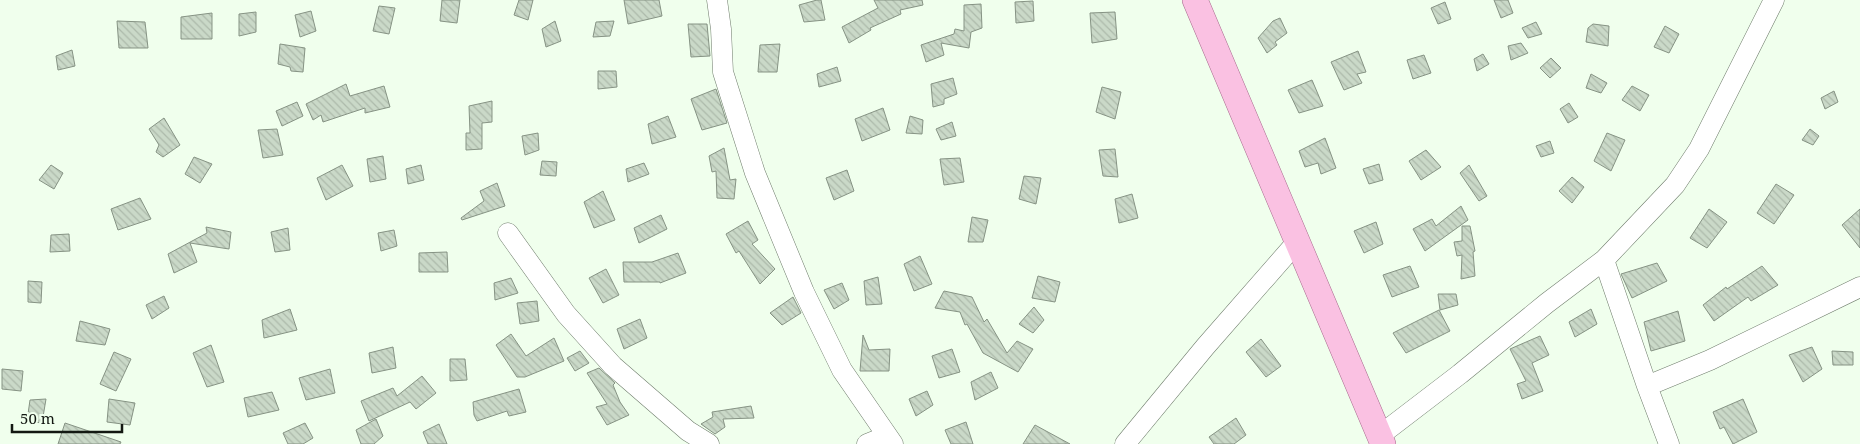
<svg xmlns="http://www.w3.org/2000/svg" width="1860" height="444" font-family="'Noto Serif',serif">
  <defs>
    <pattern id="building-back-hatch" width="6" height="6" patternUnits="userSpaceOnUse" patternTransform="scale(1.25)"><rect width="6" height="6" fill="#cad9c8"/><path d="M-1 5l2 2M0 0l6 6M5-1l2 2" fill="none" stroke="#adbaab"/></pattern>
  </defs>
  <rect width="100%" height="100%" fill="#f0ffed"/>
  <path fill="url(#building-back-hatch)" stroke="#869384" d="M442,0H460L457,23L440,21Z
    M519,0H533L528,20L514,15Z
    M624,0H659L662,16L628,24Z
    M817,0H821L825,20L804,22L799,5Z
    M874,0H922L923,5L900,10L901,14L870,28L871,30L849,43L842,27L878,8Z
    M1494,0H1508L1513,13L1501,18Z
    M1033,1L1034,21L1016,23L1015,2Z
    M1445,2L1451,19L1438,24L1431,8Z
    M981,4L982,28L971,32L969,48L941,43L944,55L926,62L921,45L954,34L955,29L964,31V5Z
    M379,6L395,8L389,34L373,31Z
    M311,11L316,31L300,37L295,15Z
    M256,12V32L239,36V14Z
    M1115,12L1117,39L1092,43L1090,13Z
    M212,13V39H181V17Z
    M1280,18L1287,33L1275,42L1277,45L1267,53L1258,38L1273,21Z
    M117,21L145,22L148,48H119Z
    M555,21L561,41L546,47L542,29Z
    M614,21L610,36L593,37L596,22Z
    M1536,22L1542,34L1528,38L1522,28Z
    M688,24H707L710,56L691,57Z
    M1593,24L1609,26L1608,46L1586,42L1588,28Z
    M1665,26L1679,34L1669,53L1654,47Z
    M1521,43L1528,53L1511,60L1508,46Z
    M280,44L305,48L303,72L291,71L290,67L278,64Z
    M780,44L777,72H758L760,45Z
    M72,50L75,66L58,70L56,56Z
    M1358,51L1366,72L1357,74L1362,83L1344,90L1331,62Z
    M1483,54L1489,64L1477,71L1474,59Z
    M1424,55L1431,73L1413,79L1407,60Z
    M1551,58L1561,68L1550,78L1540,68Z
    M837,67L841,81L819,87L817,74Z
    M598,71H616L617,87L598,89Z
    M1591,74L1607,83L1601,93L1586,88Z
    M953,78L957,94L944,99V104L933,107L931,84Z
    M1312,80L1323,106L1299,113L1288,90Z
    M346,84L350,96L384,86L390,107L365,113V108L323,122L321,115L313,120L306,104Z
    M1632,86L1649,95L1640,111L1622,100Z
    M1102,87L1121,92L1115,119L1096,112Z
    M716,89L727,123L702,130L691,99Z
    M1834,91L1838,102L1825,109L1821,98Z
    M492,101V122L482,123V149L466,150V133H470L469,106Z
    M297,102L303,116L282,126L276,111Z
    M1569,103L1578,117L1568,123L1560,109Z
    M883,108L890,130L862,141L855,119Z
    M668,116L676,137L652,144L648,124Z
    M910,116L923,120L922,134L906,133Z
    M164,118L180,145L163,157L156,152L159,145L149,129Z
    M952,122L956,136L941,140L936,129Z
    M277,129L283,155L263,158L258,130Z
    M1810,129L1819,136L1813,145L1802,140Z
    M538,133L539,150L525,155L522,136Z
    M1607,133L1625,140L1611,171L1594,161Z
    M1325,138L1336,168L1321,174L1318,163L1305,167L1299,151Z
    M1550,141L1554,153L1541,157L1536,146Z
    M724,148L730,180L736,179L734,199L717,198L716,171L712,172L709,156Z
    M1115,149L1118,177L1103,176L1099,150Z
    M1426,150L1441,167L1421,180L1409,161Z
    M383,156L386,179L370,182L367,159Z
    M194,157L212,164L200,183L185,174Z
    M960,158L964,182L944,185L940,159Z
    M542,161L557,162L556,176L540,175Z
    M644,163L649,174L628,182L626,169Z
    M1379,164L1383,180L1369,184L1363,169Z
    M51,165L63,173L54,189L39,180Z
    M342,165L353,186L326,200L317,178Z
    M421,165L424,180L408,184L406,169Z
    M1469,165L1487,196L1479,201L1460,173Z
    M847,170L854,191L834,200L826,178Z
    M1024,176L1041,178L1036,204L1019,199Z
    M1572,177L1584,187L1572,203L1559,191Z
    M497,183L505,206L462,220L461,218L484,201L480,191Z
    M1776,184L1794,195L1774,224L1757,213Z
    M603,191L615,220L594,228L584,202Z
    M1132,194L1138,218L1119,223L1115,199Z
    M140,198L151,219L118,230L111,209Z
    M1461,206L1468,220L1425,251L1413,229L1432,219L1436,226Z
    M1709,209L1727,222L1707,248L1690,238Z
    M1860,209V248L1842,225Z
    M661,215L667,229L639,243L634,228Z
    M972,217L988,220L983,242H968Z
    M748,221L758,240L752,244L775,269L760,284L739,251L736,253L726,234Z
    M1376,222L1383,244L1364,253L1354,231Z
    M1462,226H1470L1475,251L1473,252L1475,276L1461,279L1462,255L1457,256L1454,242L1462,241Z
    M206,227L231,232L229,249L190,243L197,262L174,273L168,254L207,233Z
    M288,228L290,250L275,252L271,232Z
    M394,230L397,246L381,251L378,233Z
    M69,234L70,251L50,252L51,235Z
    M447,252L448,272H419V253Z
    M678,253L686,273L660,283V282H624L623,262H652Z
    M920,256L932,284L914,291L904,264Z
    M1657,263L1667,281L1632,298L1621,274Z
    M1410,266L1419,287L1392,297L1383,275Z
    M1762,266L1778,285L1751,301L1748,297L1714,321L1703,305L1726,287L1727,289Z
    M606,269L619,295L603,303L589,278Z
    M1038,276L1060,282L1055,302L1032,298Z
    M878,277L882,304L866,305L864,281Z
    M511,278L518,293L495,300L494,283Z
    M28,281L42,282L41,303L28,302Z
    M842,283L849,300L834,309L824,290Z
    M944,291L972,297L984,322L987,319L1007,353L1017,341L1033,349L1018,372L983,353L967,324L965,325L960,312L935,308Z
    M1438,294H1456L1458,305L1440,310Z
    M164,296L169,308L152,319L146,305Z
    M793,297L801,313L782,325L770,313Z
    M537,301L539,321L520,324L517,303Z
    M1034,307L1044,320L1033,333L1019,324Z
    M290,309L297,330L264,338L262,320Z
    M1591,309L1597,324L1575,337L1569,322Z
    M1439,310L1450,331L1406,353L1393,333Z
    M1678,311L1685,341L1651,351L1644,322Z
    M640,319L647,338L624,349L617,329Z
    M80,321L110,329L105,345L76,341Z
    M511,334L526,356L554,338L564,361L525,377H517L496,345Z
    M863,335L869,350L890,349L889,371H860Z
    M1540,336L1549,355L1532,363L1543,391L1522,399L1517,384L1526,381L1510,349Z
    M1261,339L1281,366L1266,377L1246,352Z
    M211,345L224,382L207,387L193,353Z
    M393,347L396,368L372,373L369,353Z
    M1812,347L1822,369L1803,382L1789,355Z
    M952,349L960,372L939,378L932,356Z
    M580,351L589,363L575,371L567,358Z
    M1832,351L1853,352V365H1833Z
    M114,352L131,359L116,391L100,384Z
    M450,359H465L467,380L450,381Z
    M599,368L615,383L613,385L620,402L629,415L607,425L596,407L607,404L587,373Z
    M2,369L23,371L21,391L2,389Z
    M330,369L335,393L306,400L299,378Z
    M991,372L998,388L975,400L971,382Z
    M422,376L436,393L416,409L410,402L369,421L361,401L393,388L397,396Z
    M519,389L526,412L509,416L507,411L477,421L474,415L473,402Z
    M927,391L933,405L916,416L909,399Z
    M272,392L279,410L248,417L244,398Z
    M46,399L42,423L27,421L30,400Z
    M109,399L135,403L130,425L107,422Z
    M1743,399L1757,432L1733,444L1724,427L1720,429L1713,412Z
    M751,406L754,418L723,419L725,427L715,434L701,424L713,417L712,412Z
    M1236,418L1246,435L1234,444H1214L1209,437Z
    M376,419L383,436L374,444H361L356,430Z
    M966,422L973,444H951L945,430Z
    M65,423L121,442L120,444H58Z
    M305,423L313,438L303,444H288L283,433Z
    M439,424L447,444H428L423,432Z
    M1035,425L1070,444H1023Z"/>
  <g fill="none" stroke-linecap="round" stroke-linejoin="round">
    <g stroke="#707d6d" stroke-width="21">
      <path id="minor" d="M717,0L721,29L723,72L755,173L804,292L842,370L893,444
        M508,233L566,314L613,366L688,431L709,444
        M1604,260L1647,386L1669,444
        M1647,386L1710,360L1860,287
        M1379,436L1460,374L1547,303L1604,260L1675,185L1699,149L1774,0
        M867,444L887,436
        M1125,444L1205,347L1296,243"/>
    </g>
    <g stroke="#a76b8d" stroke-width="26">
      <path id="major" d="M1195,0L1383,444"/>
    </g>
    <use href="#minor" stroke="#fff" stroke-width="20"/>
    <use href="#major" stroke="#fac1e2" stroke-width="25"/>
  </g>
  <path d="M12 424v8h110v-8" fill="none" stroke="#131812" stroke-width="2.5"/>
  <text x="20" y="424" font-size="15" fill="#131812" stroke="#f0ffed" stroke-width="4" paint-order="stroke">50 m</text>
</svg>
